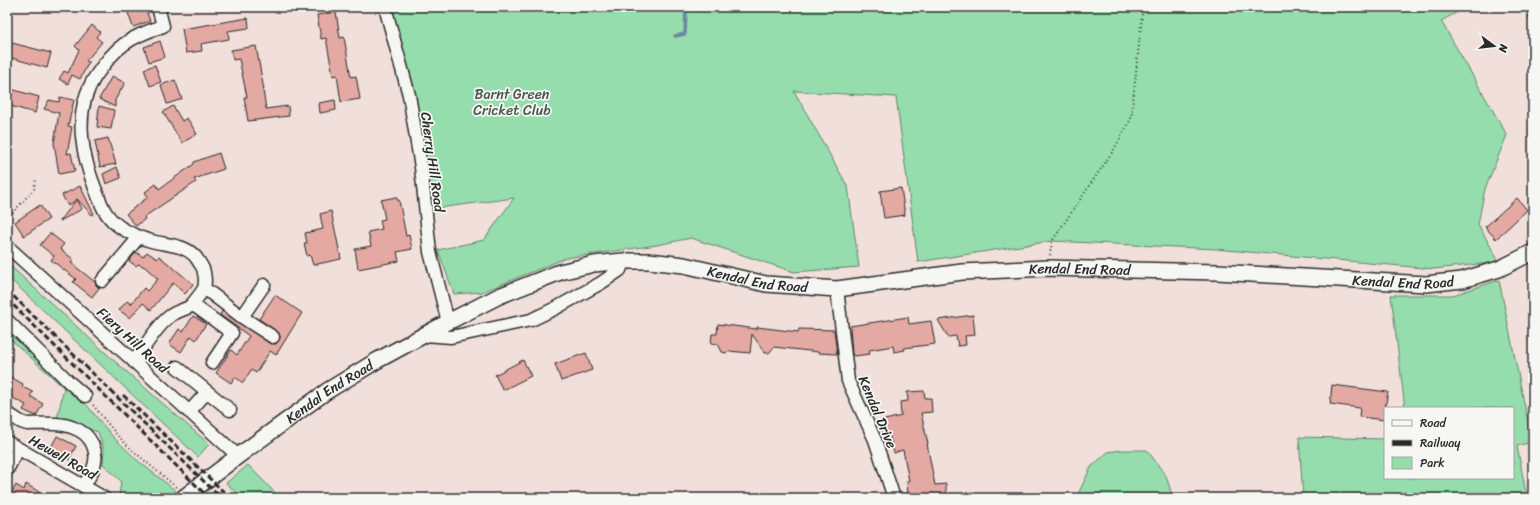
<svg xmlns="http://www.w3.org/2000/svg" width="1540" height="505" font-family="Sriracha,sans-serif">
  <rect width="100%" height="100%" fill="#f0dfda"/>
  <filter id="ink" filterUnits="userSpaceOnUse"><feTurbulence type="fractalNoise" baseFrequency=".025" numOctaves="2"/><feDisplacementMap in="SourceGraphic" scale="8" xChannelSelector="R" yChannelSelector="G"/><feConvolveMatrix kernelMatrix="1 2 1 2 8 2 1 2 1" color-interpolation-filters="sRGB"/></filter>
  <g filter="url(#ink)">
    <path fill="#95ddac" stroke="#60846c" d="M390,7H1467L1441,21L1507,135L1485,189L1478,224L1499,262L1434,269L1216,249L1052,241L918,262L896,97L794,91L848,187L859,267L794,272L691,238L657,245L566,258L482,292L454,294L438,250L484,240L514,198L431,209Z
      M1524,7H1533V28Z
      M7,263L119,365L209,444L198,457L7,276Z
      M1499,280L1532,442L1517,446L1527,498H1303L1299,437L1385,439V478H1513V408H1405L1391,295H1453Z
      M7,325L85,403L114,438L137,460L176,491L169,498H122L119,496L121,481L103,464L104,449L98,432L57,419L64,388L7,336Z
      M1121,450H1147L1166,476L1173,498H1125L1078,494L1091,467L1108,452Z
      M248,465L280,498H242L226,483Z"/>
    <g fill="none" stroke-linecap="round" stroke-linejoin="round">
      <path stroke="#6b86a1" stroke-width="3.5" d="M675,36L685,34L686,7"/>
    </g>
    <path fill="#e3a9a2" stroke="#2b2b2b" d="M126,7H145L150,21L133,27Z
      M336,12L340,38L344,37L351,77L356,76L360,99L341,102L337,75L333,76L326,38L321,39L317,15Z
      M248,18L249,28L228,31L229,39L201,44L202,51L186,53L182,29Z
      M92,25L100,32L96,37L102,42L86,61L89,62L80,79L72,75L68,84L59,79L64,71L68,73L79,50L75,46Z
      M160,41L165,57L149,62L144,47Z
      M12,43L51,53L47,68L8,57Z
      M256,46L264,90H263L266,109L288,106L289,116L248,121L244,97H247L239,59L233,60L231,50Z
      M155,65L161,82L150,86L144,69Z
      M112,76L125,83L115,100V107L99,99Z
      M175,80L182,99L167,104L161,85Z
      M7,88L39,97L35,113L7,105Z
      M60,97L74,100L68,126L72,127L67,154L71,153L75,171L59,174L54,143L59,113L44,109L49,100L59,102Z
      M335,100L336,110L320,113L319,103Z
      M99,106L114,110L111,129L97,127Z
      M173,106L182,121L187,118L197,134L182,143L163,112Z
      M108,138L116,164L100,167L95,141Z
      M219,153L224,169L194,179L196,182L144,217L145,219L136,226L126,214L148,197L145,192L156,184L159,189L194,164V162Z
      M117,167L121,178L106,184L103,174Z
      M80,186L94,214L92,215L77,199L82,209L60,221L77,199L68,206L62,195Z
      M901,188L905,215L884,218L880,191Z
      M396,197L397,200H399L406,236L409,235L412,249L397,252L399,261L358,269L355,249L371,246L368,232L382,229L380,220L385,219L381,200Z
      M1517,198L1527,210L1496,239L1485,227Z
      M40,205L49,219L24,236L15,222Z
      M331,211L341,259L313,265L310,255L307,256L304,243H307L305,233L323,229L320,214Z
      M50,233L64,244L60,249L73,259L71,263L95,282L99,288L92,297L73,282L76,279L51,260L54,256L40,245Z
      M136,252L143,257L147,252L157,259L159,256L193,284L185,294L173,283L151,310L143,303L130,318L119,310L127,301L131,304L144,288L147,291L158,279L145,267L138,264L136,266L129,261Z
      M275,295L302,313L276,355L270,351L256,373L251,370L243,383L235,377L231,383L216,373L231,350L237,355L249,336L220,315L222,311L269,343L276,344L280,338L279,333L259,319Z
      M973,315L975,335L965,336L966,345L958,346L956,336L948,337L938,320Z
      M193,316L206,324L196,340L191,336L181,352L169,344L179,329L183,332Z
      M908,317L909,324L931,321L935,344L904,348L905,350L894,352L893,346L869,350L870,354L854,356L852,354L850,326Z
      M718,324L757,329V327L798,332L799,329L834,330L837,354L818,353V352L774,347L769,353H765L752,334L750,353L729,351L726,353L722,352L718,344L711,343L712,334H717Z
      M586,353L592,370L561,381L555,364Z
      M523,360L531,376L503,390L495,375Z
      M7,375L23,384L22,387L33,392L30,396L43,404L36,416L23,410L26,405L7,395Z
      M1332,385L1388,392L1385,408V420L1359,417L1360,408L1330,404Z
      M924,391L925,398H931L932,412L921,413L928,444H927L935,485L946,484V498H908L907,481H909L903,450L894,453L888,431L883,432L881,421L901,416L900,402L908,401L907,392Z
      M57,436L76,446L69,460L63,457L62,459L49,451Z
      M26,484L36,490L50,498H17L11,494L16,485L24,490Z"/>
    <g fill="none" stroke-linecap="round" stroke-linejoin="round">
      <g stroke="#2b2b2b" stroke-width="15">
        <path id="minor" d="M385,7L409,95L421,167L430,252L448,322
          M7,246L238,456
          M102,281L139,237
          M204,288L242,317L273,337
          M837,289L848,381L875,440L894,498
          M192,304L232,333L212,363
          M242,317L264,285
          M7,320L69,382L85,396
          M425,335L451,337L531,320L556,308L601,283L620,270L623,261
          M134,362C145,347 155,328 170,316C175,312 183,310 189,307C192,305 202,292 204,288C205,284 205,277 204,273C204,269 201,265 199,262C189,243 166,246 148,240C140,238 130,233 123,229C105,218 102,206 95,188C81,152 73,111 95,77C115,47 129,37 163,26L158,7
          M177,367L230,410
          M189,412L207,392
          M7,413L21,422L27,424C42,424 61,422 74,428C91,434 100,452 93,469C91,475 87,480 84,486
          M7,442L104,498
          M7,470L18,449"/>
      </g>
      <g stroke="#2b2b2b" stroke-width="18">
        <g id="major">
          <path id="s1" d="M183,498L238,456L327,391L378,360L448,322L499,296L560,272L594,264L623,261H649L684,265L766,284L837,289L962,272L1048,268L1217,272L1426,284L1462,280L1499,269L1533,252"/>
        </g>
      </g>
      <path stroke="#2b2b2b" stroke-width="2" stroke-dasharray="1 3" stroke-linecap="butt" d="M7,219L34,189L36,178
        M1050,255L1052,241L1113,151L1131,119L1143,7
        M93,405L117,435L131,449L176,487"/>
      <use href="#minor" stroke="#f6f6f2" stroke-width="12"/>
      <use href="#major" stroke="#f6f6f2" stroke-width="15"/>
      <path stroke="#2b2b2b" stroke-width="3" stroke-dasharray="6 3" stroke-linecap="butt" d="M7,290L221,498
        M7,299L209,498
        M123,395L230,498"/>
      <path stroke="#2b2b2b" stroke-width="2" stroke-dasharray="1 3" stroke-linecap="butt" d="M180,489L194,498"/>
    </g>
  </g>
  <g text-anchor="middle" stroke-width="3.5" stroke-linejoin="round" paint-order="stroke">
    <g font-size="14" fill="#46584b" stroke="#f6f6f2">
      <text x="512" y="99">Barnt Green<tspan x="512" dy="16">Cricket Club</tspan></text>
    </g>
    <g font-size="14" fill="#2b2b2b" stroke="#f6f6f2">
      <text transform="translate(433 162) rotate(82)" y="5">Cherry Hill Road</text>
      <text dy="5" stroke="none"><textPath href="#s1" startOffset="966">Kendal End Road</textPath></text>
      <text dy="5" stroke="none"><textPath href="#s1" startOffset="642">Kendal End Road</textPath></text>
      <text dy="5" stroke="none"><textPath href="#s1" startOffset="1290">Kendal End Road</textPath></text>
      <text transform="translate(133 340) rotate(42)" y="5">Fiery Hill Road</text>
      <text dy="5" stroke="none"><textPath href="#s1" startOffset="181">Kendal End Road</textPath></text>
      <text transform="translate(878 412) rotate(67)" y="5">Kendal Drive</text>
      <text transform="translate(63 457) rotate(30)" y="5">Hewell Road</text>
    </g>
  </g>
  <rect width="1540" height="505" fill="none" stroke="#f6f6f2" stroke-width="24"/>
  <rect x="12" y="12" width="1516" height="481" fill="none" stroke="#2b2b2b" stroke-width="1.5" filter="url(#ink)"/>
  <rect x="1384" y="407" width="130" height="72" fill="#f6f6f2" stroke="#a5a5a2"/>
  <rect x="1392" y="420" width="20" height="6" fill="#f6f6f2" stroke="#a5a5a2"/>
  <text x="1420" y="427" font-size="12" fill="#2b2b2b">Road</text>
  <rect x="1392" y="440" width="20" height="6" fill="#2b2b2b" stroke="#a5a5a2"/>
  <text x="1420" y="447" font-size="12" fill="#2b2b2b">Railway</text>
  <rect x="1392" y="457" width="20" height="12" fill="#95ddac" stroke="#a5a5a2"/>
  <text x="1420" y="467" font-size="12" fill="#2b2b2b">Park</text>
  <g transform="translate(1494 46) rotate(105)" stroke="#f6f6f2" stroke-width="3" paint-order="stroke">
  <path d="M0-3L7 15L0 10L-7 15Z" fill="#2b2b2b"/>
  <text y="-6" font-size="11" font-weight="bold" text-anchor="middle" fill="#2b2b2b">N</text>
  </g>
</svg>
